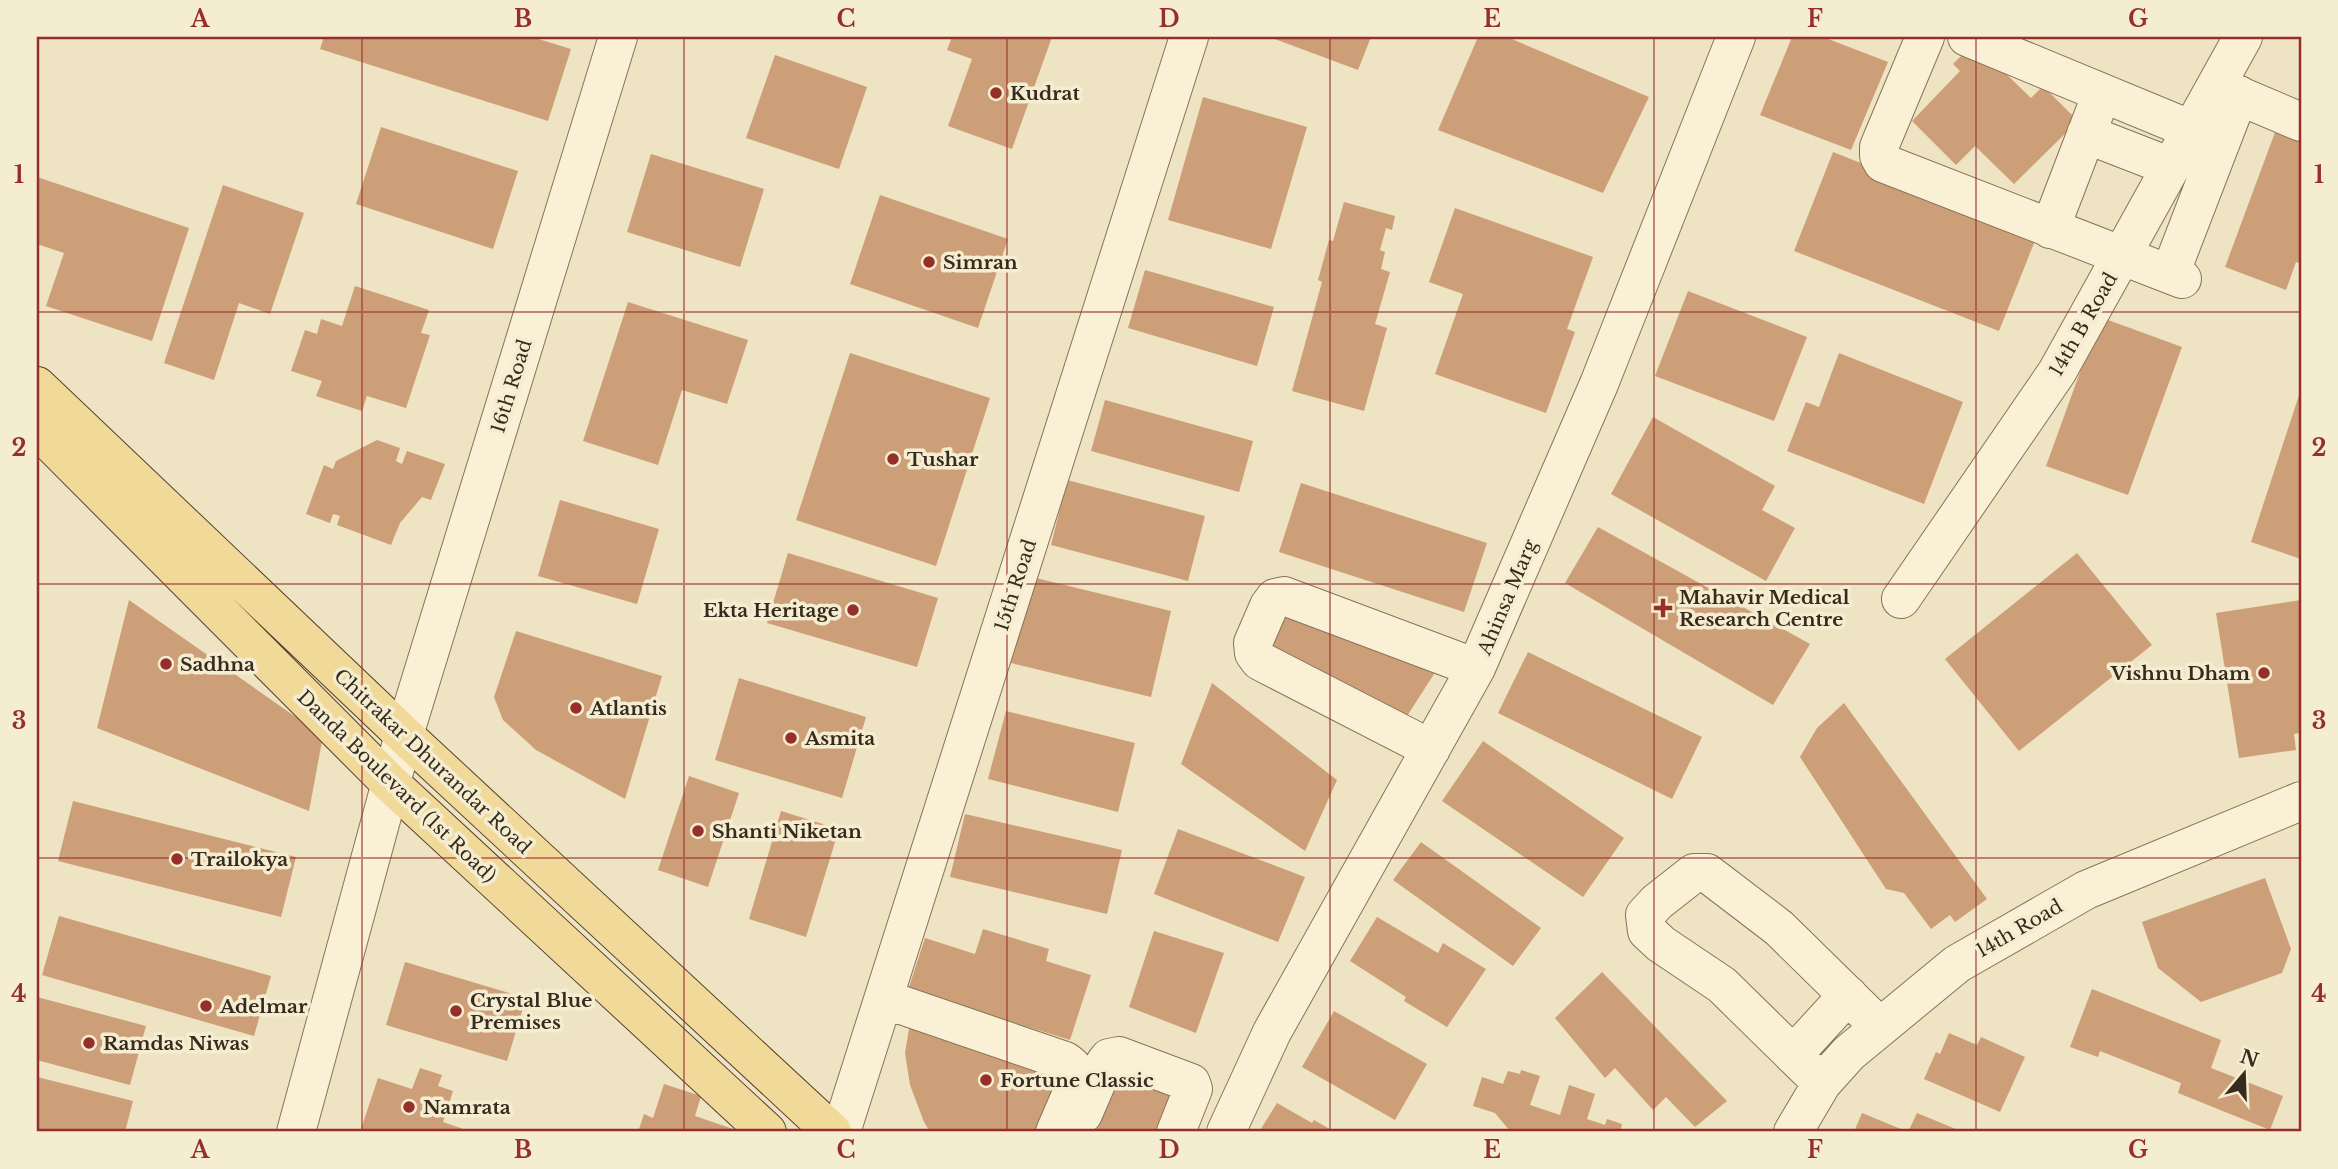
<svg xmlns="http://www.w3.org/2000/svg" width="2338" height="1169" font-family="'Libre Baskerville',serif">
  <rect width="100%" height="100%" fill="#eee3c2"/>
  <path fill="#cc9f78" d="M324,37H532L571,49L548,121L320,49Z
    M952,37H1052L1012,149L948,126L972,59L947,50Z
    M1269,37H1371L1358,70Z
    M1478,37H1507L1649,97L1603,193L1438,130Z
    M1792,37H1823L1888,62L1851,150L1760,115Z
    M1974,43L2031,98L2043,86L2078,121L2014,184L1975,146L1956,165L1912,121L1960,71L1953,64Z
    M775,55L867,87L839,169L746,138Z
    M1203,97L1307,127L1271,249L1168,220Z
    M381,127L518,171L493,249L356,204Z
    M2277,127L2301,136V264L2296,262L2286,290L2225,267Z
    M1833,152L2038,233L1999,331L1794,251Z
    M651,154L764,189L740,267L627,232Z
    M37,177L189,228L152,341L46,306L64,253L37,244Z
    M223,185L304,213L270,314L239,303L214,380L164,363Z
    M880,195L1008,239L978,328L850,284Z
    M1344,202L1395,216L1392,230L1386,228L1380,250L1385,252L1381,269L1390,272L1375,324L1387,328L1364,411L1292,391L1322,282L1318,280L1329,240L1333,241Z
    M1455,208L1593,257L1567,329L1575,332L1546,413L1435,374L1463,294L1429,282Z
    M1145,270L1274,307L1257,366L1128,328Z
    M355,286L429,310L421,333L430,335L406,408L367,396L362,411L316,396L322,381L291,371L305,330L317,334L321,319L342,326Z
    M1688,291L1807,337L1774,421L1655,376Z
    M628,302L748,340L727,404L682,390L658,465L583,441Z
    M2100,317L2182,347L2128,495L2046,466Z
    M850,353L990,398L936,566L796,520Z
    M1839,353L1963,402L1924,504L1787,451L1806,402L1819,407Z
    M2301,389V559L2251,542Z
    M1105,400L1253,441L1239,492L1091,451Z
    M1653,417L1775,486L1762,510L1795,528L1766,581L1611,494Z
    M377,440L400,448L396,461L402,464L407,451L445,464L431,500L422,497L400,523L391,545L337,525L340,516L333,514L330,523L306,514L324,465L333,469L336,461Z
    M1067,480L1205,516L1188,581L1051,545Z
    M1301,483L1487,543L1464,612L1279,552Z
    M560,500L659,529L637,604L538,576Z
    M1598,527L1810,644L1773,705L1565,583Z
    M788,553L938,598L917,667L767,623Z
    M2077,553L2152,645L2019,751L1945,659Z
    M1032,577L1171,611L1151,697L1011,663Z
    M129,600L323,736L309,811L97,728Z
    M2301,600V733L2294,734L2296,750L2239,758L2216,613Z
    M1273,608L1443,660L1400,727L1259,639Z
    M516,631L662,676L625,799L536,750L503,720L494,697Z
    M1528,652L1702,737L1672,799L1498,713Z
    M739,678L866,717L842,798L715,760Z
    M1212,683L1337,780L1305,851L1181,764Z
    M1844,703L1987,899L1955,922L1950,915L1931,929L1904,893L1886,889L1800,757L1817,728Z
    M1006,711L1135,743L1118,812L988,779Z
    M1483,741L1624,838L1583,897L1442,801Z
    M689,776L739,793L708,887L658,870Z
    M73,801L296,857L281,917L58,861Z
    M781,811L839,829L806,937L749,919Z
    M965,814L1122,850L1107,914L950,877Z
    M1178,829L1305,877L1278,942L1154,894Z
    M1421,842L1541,928L1513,966L1393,880Z
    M2265,878L2291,949L2282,973L2201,1002L2158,968L2142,922Z
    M59,916L271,976L254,1036L42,975Z
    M1377,917L1438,953L1443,943L1486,969L1447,1027L1404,1001L1406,997L1350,961Z
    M983,929L1049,949L1046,961L1091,975L1070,1040L908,990L925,938L975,954Z
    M1154,931L1224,953L1196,1033L1129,1007Z
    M405,962L526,998L507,1061L386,1025Z
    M1602,972L1727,1101L1695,1127L1666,1097L1653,1110L1615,1068L1605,1078L1555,1018Z
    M2092,989L2221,1040L2211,1068L2283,1096L2270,1130L2178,1093L2181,1083L2100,1051L2098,1057L2070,1047Z
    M37,997L146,1026L130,1085L37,1060Z
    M1334,1011L1427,1064L1395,1120L1302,1067Z
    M910,1023L1065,1075L1043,1132H930L924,1122L910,1085L905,1053Z
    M1949,1033L1977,1045L1981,1037L2025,1057L2000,1112L1924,1079L1936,1052L1940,1054Z
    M420,1068L442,1075L438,1086L453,1091L443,1122L472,1132H360L378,1078L412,1089Z
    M1113,1070L1182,1096L1169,1132H1088Z
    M1521,1070L1540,1076L1530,1105L1560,1115L1569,1085L1595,1094L1587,1119L1605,1125L1607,1119L1622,1124L1620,1132H1516L1509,1130L1495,1113L1473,1106L1482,1077L1503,1084L1508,1071L1520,1074Z
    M37,1077L133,1101L125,1132H37Z
    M664,1084L701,1096L695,1116L736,1130L735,1132H638L644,1114L653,1118Z
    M1277,1103L1312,1123L1314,1120L1335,1132H1259Z
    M1862,1113L1908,1132H1854Z
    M1917,1113L1963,1132H1908Z"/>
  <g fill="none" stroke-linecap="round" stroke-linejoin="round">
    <g stroke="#877459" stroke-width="40">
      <path id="minor" d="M1925,37L1879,147V156L1883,163L2182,279
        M1967,37L2192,130
        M2216,86L2301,122
        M2086,134L2171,167
        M2050,229L2102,93
        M2170,274L2239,95
        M1901,599L2057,372L2243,37
        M1431,749L1260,661L1254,653L1253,643L1269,606L1275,598L1284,596L1476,668
        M884,999L1065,1061C1074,1067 1077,1071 1077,1081L1055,1132
        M1793,1055L1848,995
        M1822,1083L1722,985L1661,944L1647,931L1645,915L1657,902L1694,873H1707L1779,928L1880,1027
        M1083,1114L1105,1063L1109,1058L1119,1056L1191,1083L1193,1089L1176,1132
        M296,1132L404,735L618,37
        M841,1132L1189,37
        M1226,1132L1272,1032L1476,668L1599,384L1736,37
        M1793,1132L1822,1083L1849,1053L1957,964L2086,890L2301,801"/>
    </g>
    <g stroke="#55422e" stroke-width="40">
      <path id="major" d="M37,386L404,735L832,1132
        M37,429L390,783L767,1132"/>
    </g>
    <use href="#minor" stroke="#f9f0d5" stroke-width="38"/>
    <use href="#major" stroke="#f1da99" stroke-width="38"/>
  </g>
  <path fill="none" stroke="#962e29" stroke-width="2" stroke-opacity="0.55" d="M362,37V1132M684,37V1132M1007,37V1132M1330,37V1132M1654,37V1132M1976,37V1132M37,312H2301M37,584H2301M37,858H2301"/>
  <g fill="#962e29" stroke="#f5edd1" stroke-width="2.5">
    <circle cx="996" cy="93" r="7"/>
    <circle cx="929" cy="262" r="7"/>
    <circle cx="893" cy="459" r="7"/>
    <path d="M1659.5 597.5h7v7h7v7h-7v7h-7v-7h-7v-7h7z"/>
    <circle cx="853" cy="610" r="7"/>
    <circle cx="166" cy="664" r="7"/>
    <circle cx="2264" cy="673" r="7"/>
    <circle cx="576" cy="708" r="7"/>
    <circle cx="791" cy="738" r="7"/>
    <circle cx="698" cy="831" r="7"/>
    <circle cx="177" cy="859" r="7"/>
    <circle cx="206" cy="1006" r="7"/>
    <circle cx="456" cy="1011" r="7"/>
    <circle cx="89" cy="1043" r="7"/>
    <circle cx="986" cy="1080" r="7"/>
    <circle cx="409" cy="1107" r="7"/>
  </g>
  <g text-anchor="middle" stroke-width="7" stroke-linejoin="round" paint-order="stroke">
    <g font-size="19" font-weight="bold" fill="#372b1d" stroke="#f5edd1" text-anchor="start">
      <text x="1010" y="100">Kudrat</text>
      <text x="943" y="269">Simran</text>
      <text x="907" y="466">Tushar</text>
      <text x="1679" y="604">Mahavir Medical<tspan x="1679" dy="22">Research Centre</tspan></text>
      <text x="839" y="617" text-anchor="end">Ekta Heritage</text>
      <text x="180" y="671">Sadhna</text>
      <text x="2250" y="680" text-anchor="end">Vishnu Dham</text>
      <text x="590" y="715">Atlantis</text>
      <text x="805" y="745">Asmita</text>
      <text x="712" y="838">Shanti Niketan</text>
      <text x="191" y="866">Trailokya</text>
      <text x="470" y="1007">Crystal Blue<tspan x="470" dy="22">Premises</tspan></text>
      <text x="220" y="1013">Adelmar</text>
      <text x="103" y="1050">Ramdas Niwas</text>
      <text x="1000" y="1087">Fortune Classic</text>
      <text x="423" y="1114">Namrata</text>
    </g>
    <g font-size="19" fill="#372b1d" stroke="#f5edd1">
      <text transform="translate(2083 324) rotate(-60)" y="7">14th B Road</text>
      <text transform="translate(511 386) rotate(-73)" y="7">16th Road</text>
      <text transform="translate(1015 585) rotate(-72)" y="7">15th Road</text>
      <text transform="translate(1507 597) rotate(-67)" y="7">Ahinsa Marg</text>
      <text transform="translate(433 761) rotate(43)" y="7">Chitrakar Dhurandar Road</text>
      <text transform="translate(397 786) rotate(44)" y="7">Danda Boulevard (1st Road)</text>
      <text transform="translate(2019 928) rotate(-30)" y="7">14th Road</text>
    </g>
  </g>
  <rect width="2338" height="1169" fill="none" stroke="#f5edd1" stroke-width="77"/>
  <g transform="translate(2244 1074) rotate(19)" stroke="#f5edd1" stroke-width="5" paint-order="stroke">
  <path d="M0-5L12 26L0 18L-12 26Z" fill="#372b1d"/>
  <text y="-10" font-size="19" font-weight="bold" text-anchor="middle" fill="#372b1d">N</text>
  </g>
  <rect x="38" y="38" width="2262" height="1092" fill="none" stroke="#962e29" stroke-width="2.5"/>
  <g font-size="23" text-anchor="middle" font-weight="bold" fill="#962e29">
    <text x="200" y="27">A</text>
    <text x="523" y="27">B</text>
    <text x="846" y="27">C</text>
    <text x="1169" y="27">D</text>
    <text x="1492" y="27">E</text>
    <text x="1815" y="27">F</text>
    <text x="2138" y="27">G</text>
    <text x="19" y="183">1</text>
    <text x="2319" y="183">1</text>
    <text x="19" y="456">2</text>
    <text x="2319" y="456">2</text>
    <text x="19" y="729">3</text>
    <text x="2319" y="729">3</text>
    <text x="19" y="1002">4</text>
    <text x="2319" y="1002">4</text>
    <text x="200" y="1158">A</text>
    <text x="523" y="1158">B</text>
    <text x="846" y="1158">C</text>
    <text x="1169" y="1158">D</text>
    <text x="1492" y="1158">E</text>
    <text x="1815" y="1158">F</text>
    <text x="2138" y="1158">G</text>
  </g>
</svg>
